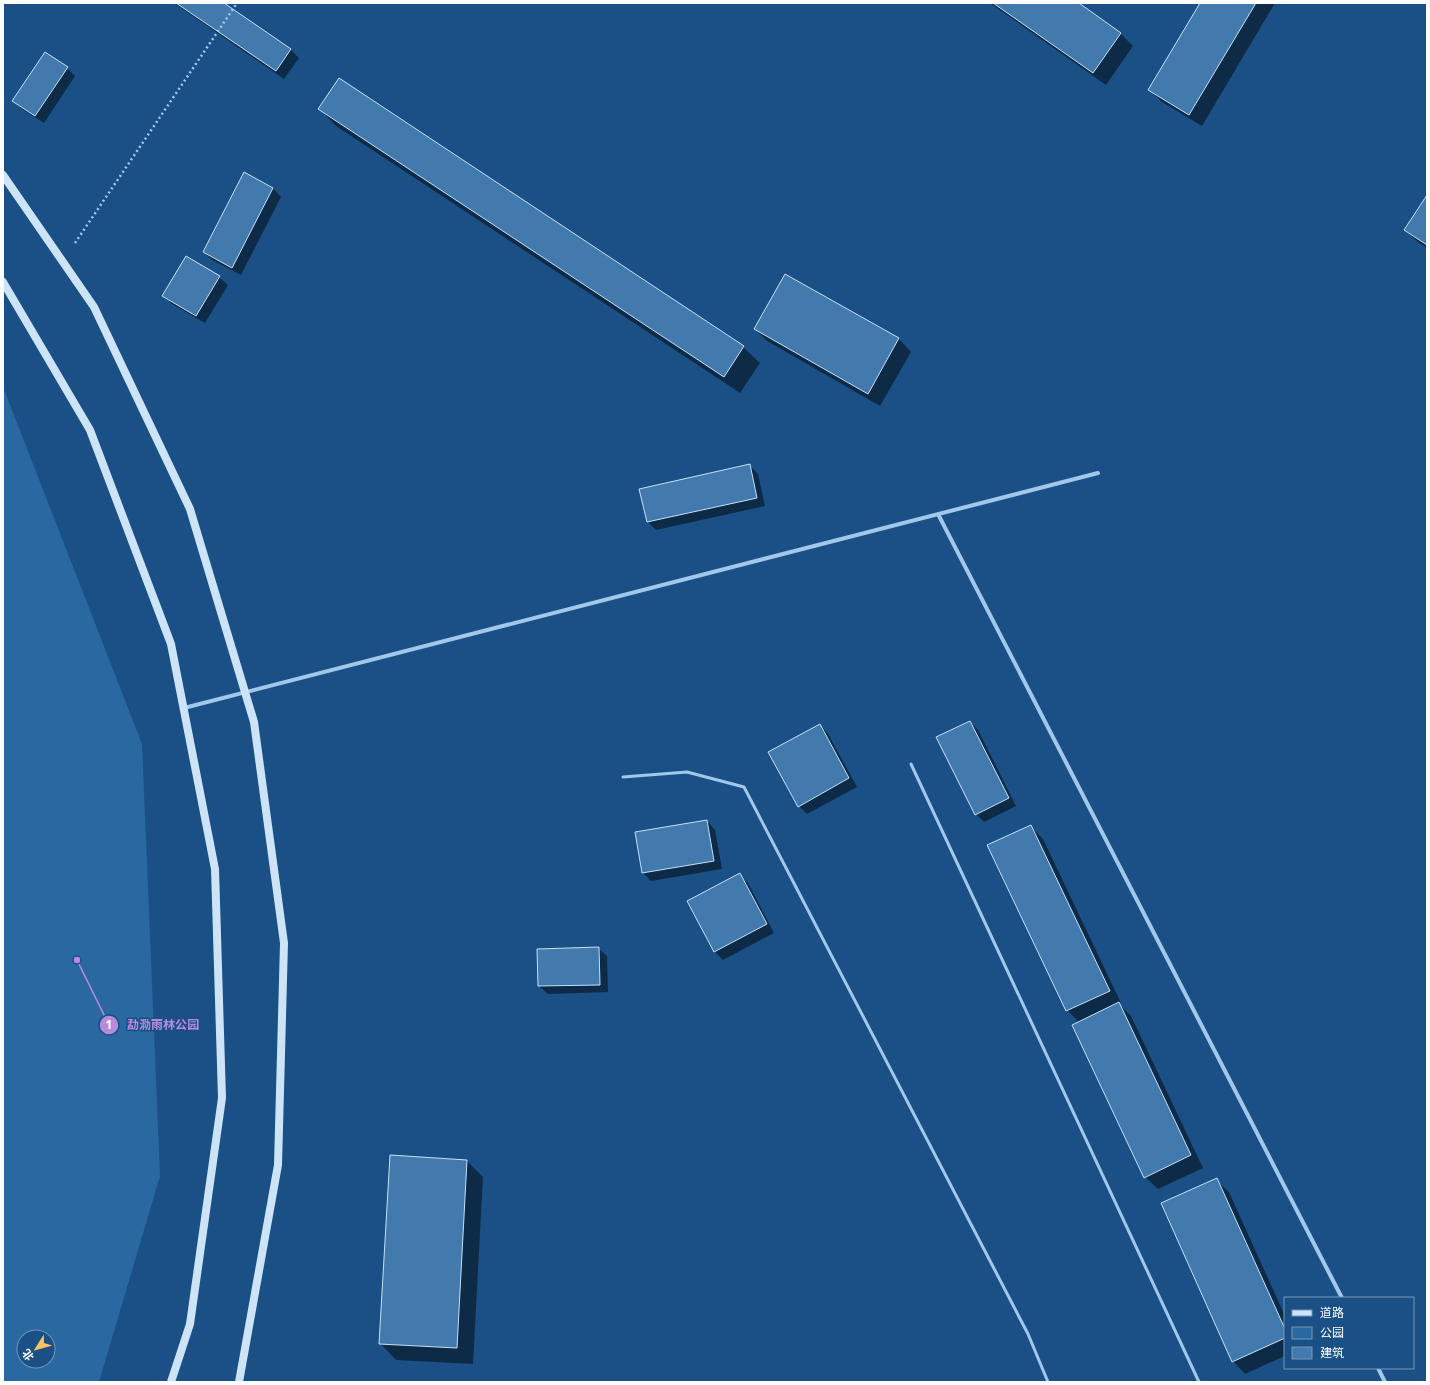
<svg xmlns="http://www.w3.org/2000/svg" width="1430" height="1385" font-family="'Open Sans','Noto Sans SC',sans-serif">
  <rect width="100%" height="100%" fill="#1a5085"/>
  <path fill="#2a68a2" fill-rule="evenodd" d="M3,387L142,744L160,1176L99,1382H3ZM24,1337H48V1361H24Z"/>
  <path fill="#0007" d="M174,3H222L290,49L299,58L284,79Z
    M990,3H1077L1121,34L1133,46L1106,85Z
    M1201,3H1275L1202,126L1162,102L1149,89Z
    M67,68L75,76L44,123L22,109L13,101Z
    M339,80L743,347L760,363L740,393L336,126L320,109Z
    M273,188L281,197L241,275L212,260L204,252Z
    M1427,197V248L1418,242L1405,230Z
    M786,275L899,339L911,352L880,406L767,341L755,329Z
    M219,277L228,285L205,323L172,304L164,296Z
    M750,466L758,474L765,506L656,530L648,522L641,490Z
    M970,722L978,730L1016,806L984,822L976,814Z
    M820,725L828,734L857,787L807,814L799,806Z
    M707,821L715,830L722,869L651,881L643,873Z
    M1030,826L1043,839L1121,1003L1119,1004L1131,1016L1203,1168L1158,1189L1145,1177L1079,1022L1067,1010Z
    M739,874L748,883L774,933L723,960L715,952L688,902Z
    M598,948L607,956L608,992L548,994L539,986Z
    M467,1161L483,1177L473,1364L396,1360L380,1343Z
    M1216,1180L1229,1192L1285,1316V1356L1245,1374L1233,1361Z"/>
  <path fill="#437aae" stroke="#c6e0f8" d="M176,3H224L291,49L276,71Z
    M993,3H1079L1121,33L1093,73Z
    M1200,3H1256L1189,115L1148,90Z
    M45,52L68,67L35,116L12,101Z
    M339,78L744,346L724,377L318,109Z
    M244,172L273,188L232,268L203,252Z
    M1427,195V245L1404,230Z
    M186,256L220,276L196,316L162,296Z
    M785,274L899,338L868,394L754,329Z
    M750,464L757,498L647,522L639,489Z
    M970,721L1009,798L975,815L936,737Z
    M820,724L849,778L798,807L768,752Z
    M707,820L714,861L642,873L635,832Z
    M1031,825L1110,991L1066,1011L987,845Z
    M740,873L767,924L714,952L687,901Z
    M599,947L600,985L538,986L537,949Z
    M1119,1002L1191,1155L1144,1178L1072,1025Z
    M390,1155L467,1160L457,1348L379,1344Z
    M1217,1178L1285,1329V1338L1232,1362L1161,1203Z"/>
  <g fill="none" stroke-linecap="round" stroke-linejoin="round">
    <path stroke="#a1c8eb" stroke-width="2.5" stroke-dasharray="2 3" stroke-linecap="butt" d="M75,243L237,3"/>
    <path stroke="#a1c8eb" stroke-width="3" d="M911,764L1199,1382
      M623,777L687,772L744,787L1028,1334L1048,1382"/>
    <path stroke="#a1c8eb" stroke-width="4" d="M938,514L1342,1298
      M184,708L1098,473
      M1378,1368L1385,1382"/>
    <path stroke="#cde3f8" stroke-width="8" d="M3,175L94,307L190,509L254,722L284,943L278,1165L239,1382
      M3,282L90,430L171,644L215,869L222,1098L190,1324L171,1382"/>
  </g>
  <path fill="none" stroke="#b68bdc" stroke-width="1.5" d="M77 960L109 1025"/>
  <g fill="#b68bdc" stroke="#1a5085" stroke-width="1.5">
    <circle cx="77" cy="960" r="4"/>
    <circle cx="109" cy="1025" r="10"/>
  </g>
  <g font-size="12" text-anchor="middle" font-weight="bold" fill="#fff">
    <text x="109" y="1029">1</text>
  </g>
  <g font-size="12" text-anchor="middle" font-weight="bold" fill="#b68bdc" stroke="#1a5085" stroke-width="3" stroke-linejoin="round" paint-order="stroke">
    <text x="163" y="1029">勐泐雨林公园</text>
  </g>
  <rect width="1430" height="1385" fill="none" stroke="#ffffff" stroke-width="8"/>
  <rect x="1284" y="1297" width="130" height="72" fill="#1a5085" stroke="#7696b6"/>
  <rect x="1292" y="1310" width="20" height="6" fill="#cde3f8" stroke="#7696b6"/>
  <text x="1320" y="1317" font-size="12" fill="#ffffff">道路</text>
  <rect x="1292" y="1327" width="20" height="12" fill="#2a68a2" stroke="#7696b6"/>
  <text x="1320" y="1337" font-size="12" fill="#ffffff">公园</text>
  <rect x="1292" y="1347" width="20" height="12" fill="#437aae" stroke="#7696b6"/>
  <text x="1320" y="1357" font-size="12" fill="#ffffff">建筑</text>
  <g transform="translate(36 1349) rotate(233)"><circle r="19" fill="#1a5085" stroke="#7696b6"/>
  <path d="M0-3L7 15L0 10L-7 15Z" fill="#fdc35d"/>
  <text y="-6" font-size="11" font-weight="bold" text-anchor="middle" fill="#ffffff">北</text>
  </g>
</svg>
